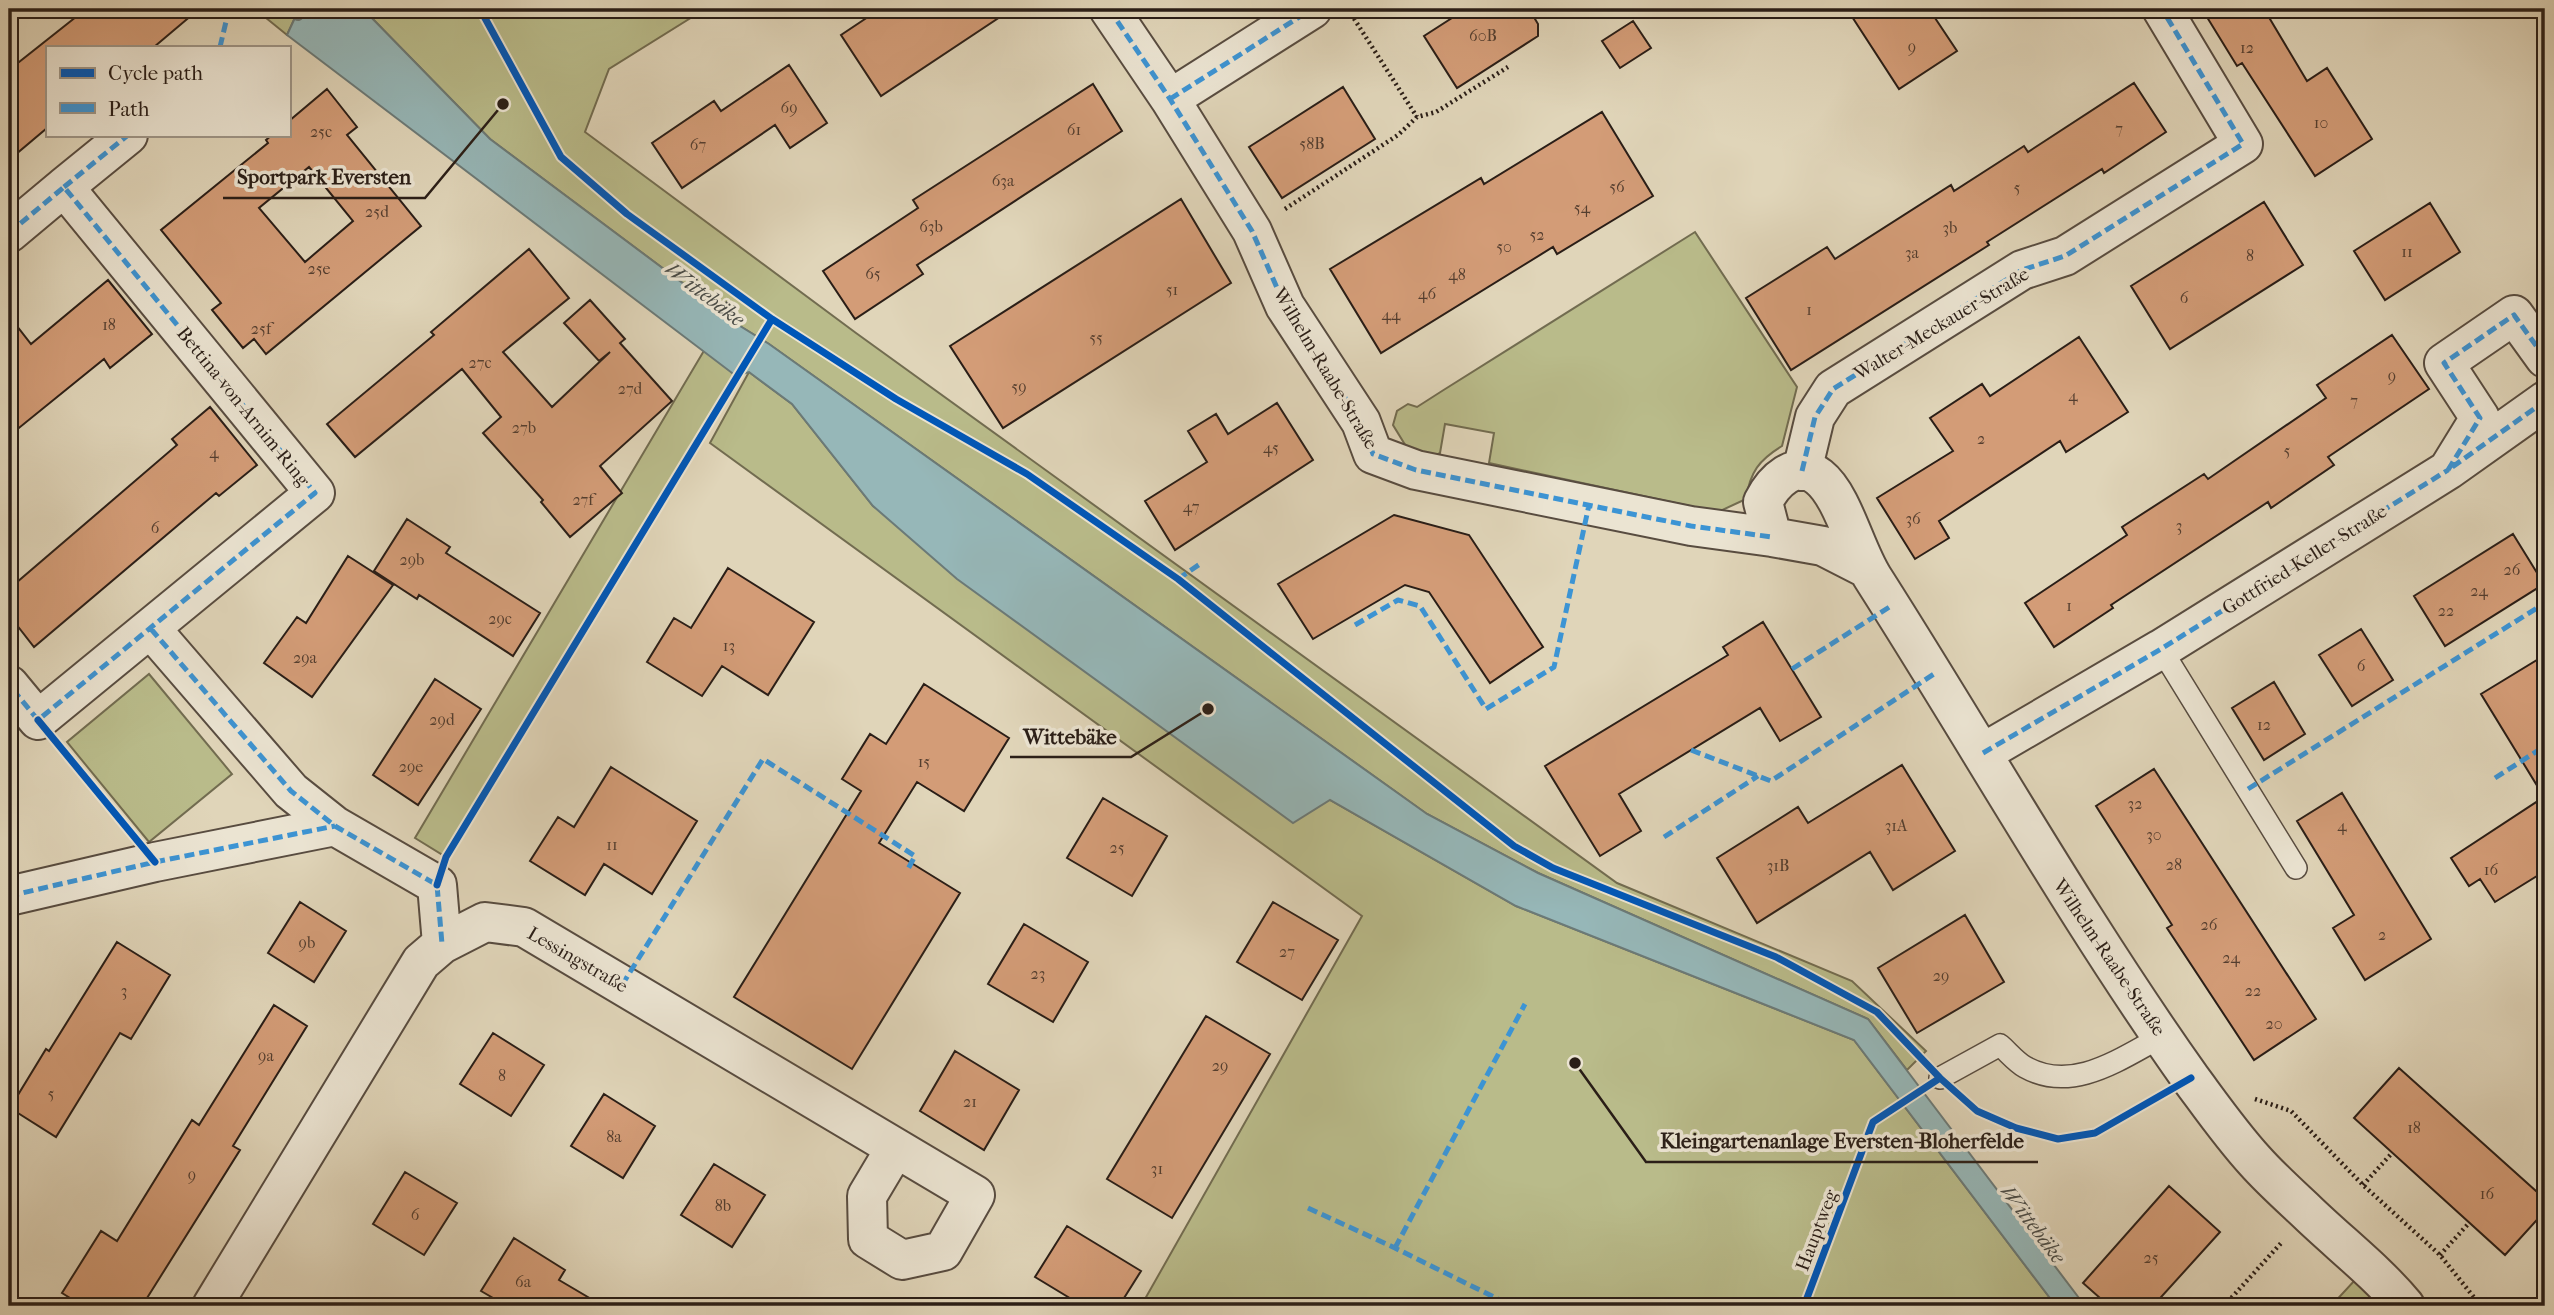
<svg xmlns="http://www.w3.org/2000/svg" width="2554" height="1315" font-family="'IM FELL French Canon',serif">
  <rect width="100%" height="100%" fill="#e0d5b9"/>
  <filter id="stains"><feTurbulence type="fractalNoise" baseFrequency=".00286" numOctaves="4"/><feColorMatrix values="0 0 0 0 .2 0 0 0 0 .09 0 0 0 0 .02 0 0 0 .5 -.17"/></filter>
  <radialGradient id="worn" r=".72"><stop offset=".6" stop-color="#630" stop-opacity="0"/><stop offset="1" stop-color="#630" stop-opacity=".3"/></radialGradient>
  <path fill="#b9bb8a" stroke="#726c50" stroke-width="2" d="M255,9H299L287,35Z
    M363,9H705L609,69L585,132L856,333L1617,883L1852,981L1926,1051L1907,1070L1868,1019L1538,873L1427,814L769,344L740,326L490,139Z
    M1695,232L1797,387L1782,446C1759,460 1750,472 1746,499L1718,512L1489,463L1494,433L1445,424L1440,453L1429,459L1412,456L1393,425L1397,411L1408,404L1417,407L1442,391Z
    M705,349L736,376L446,857L415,838Z
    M749,372L792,404L873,506L1330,800L1516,906L1854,1040L2056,1306H1141L1362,916L710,443Z
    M149,674L232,774L149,842L67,742Z
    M2367,1267L2405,1306H2331Z"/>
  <path fill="#96b7b8" stroke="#6b7a78" stroke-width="2" d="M299,9H363L490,139L740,326L769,344L1427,814L1538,873L1868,1019L2085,1306H2056L1854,1040L1516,906L1330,800L1293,823L957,579L873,506L792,404L749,372L736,376L287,35Z"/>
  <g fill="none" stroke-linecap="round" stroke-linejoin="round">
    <path stroke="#6b7a78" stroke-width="12" d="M289,9L298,15"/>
  </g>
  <path fill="#d39c77" stroke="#2a1e17" stroke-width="2" fill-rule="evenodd" d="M86,9H199L154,47H47V128L9,160V70Z
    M880,9H1012L881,96L841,35Z
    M1466,9H1529L1538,24V36L1457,88L1424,36Z
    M1847,9H1929L1957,51L1899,89Z
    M2202,9H2264L2307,81L2327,68L2372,139L2315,176L2242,63L2237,66Z
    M1633,21L1651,48L1620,68L1602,41Z
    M789,65L827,123L790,148L775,125L682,188L652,143L714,101L721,111Z
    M2134,83L2166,132L2104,173L2102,169L1987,242L1989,245L1791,370L1746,298L1827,247L1835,259L1951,185L1954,191L2024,146L2028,152Z
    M1093,84L1122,131L917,265L923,274L855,319L823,271L918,208L913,200Z
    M1343,87L1375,139L1282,198L1249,147Z
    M327,89L357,127L347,135L421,226L266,354L254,339L243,348L212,310L221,303L161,230L268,143L266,140L272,135H289V121ZM309,167L353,221L305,262L259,208Z
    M1602,112L1653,196L1557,254L1553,247L1381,353L1330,269L1481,178L1484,184Z
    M1181,199L1231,283L1003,428L950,346Z
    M2264,202L2303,265L2170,349L2131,286Z
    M2430,203L2460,252L2385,300L2354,251Z
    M529,249L569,298L503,352L552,407L610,352L599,361L564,323L590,300L625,339L620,343L672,401L600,466L622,493L570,537L541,502L543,500L483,433L501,417L462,369L355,457L327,424L434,335L431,332Z
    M108,280L152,334L110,368L104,359L9,436V316L31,344Z
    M2392,335L2429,389L2328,457L2334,465L2271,508L2268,502L2111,605L2113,608L2054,647L2025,603L2127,535L2122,527L2204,474L2208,479L2326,398L2317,385Z
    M2079,337L2128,412L2066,452L2060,441L1939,521L1949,538L1915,559L1877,498L1953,451L1930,418L1982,384L1990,396Z
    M1277,403L1313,460L1175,550L1145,501L1207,462L1188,431L1216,414L1228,434Z
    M210,407L257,465L219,496L216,493L34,647L9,615V589L177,445L172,439Z
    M1394,515L1469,535L1543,647L1490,683L1429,592L1405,585L1313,639L1278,584Z
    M407,519L450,547L446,553L540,613L513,656L419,595L417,599L374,571Z
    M2513,534L2544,584L2445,646L2414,596Z
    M348,556L393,585L312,697L264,663L297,617L306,623Z
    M728,568L814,622L768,695L722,666L702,696L647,662L674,618L691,628Z
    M1763,622L1821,717L1780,741L1760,708L1619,794L1641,831L1600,856L1545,766L1728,655L1723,647Z
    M2361,629L2393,680L2352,706L2319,655Z
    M2545,655V871L2495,902L2480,879L2469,886L2451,858L2544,797L2481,694Z
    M435,679L481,709L418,805L373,775Z
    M2274,682L2305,734L2264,760L2232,708Z
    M924,684L1009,738L964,811L917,782L879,843L960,893L852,1069L734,997L861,791L842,779L870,734L886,744Z
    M1902,765L1955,851L1893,890L1870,852L1757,923L1717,858L1798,807L1808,823Z
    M611,767L697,821L652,894L604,864L585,895L530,861L558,817L574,827Z
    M2154,769L2316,1019L2254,1060L2167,928L2172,925L2096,806Z
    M2342,793L2431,939L2365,980L2333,928L2354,915L2297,821Z
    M1103,798L1167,836L1132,896L1067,858Z
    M300,902L346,931L314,982L268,953Z
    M1273,902L1338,940L1302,1000L1237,962Z
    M1965,915L2004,982L1917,1033L1878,968Z
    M1024,924L1088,962L1053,1022L988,984Z
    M117,942L170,975L131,1039L120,1033L56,1137L10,1108L46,1049L49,1051Z
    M274,1005L307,1026L233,1146L240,1150L142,1306H83L62,1293L101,1231L117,1241L192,1120L199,1125Z
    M1206,1016L1270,1054L1172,1218L1107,1179Z
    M493,1033L544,1065L511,1116L460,1084Z
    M955,1051L1019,1090L984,1150L920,1111Z
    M2399,1068L2545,1199V1211L2505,1255L2354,1118Z
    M604,1094L655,1126L623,1178L571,1146Z
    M714,1164L765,1195L732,1247L681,1215Z
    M405,1172L457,1203L424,1255L373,1224Z
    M2169,1186L2220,1232L2153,1306H2109L2083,1283Z
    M1067,1226L1141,1271L1119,1306H1083L1035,1277Z
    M514,1238L565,1270L559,1280L603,1306H507L481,1291Z"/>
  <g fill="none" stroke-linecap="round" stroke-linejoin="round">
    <g stroke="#584c40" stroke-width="24">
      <path id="lane" d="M2161,649L2296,868
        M1940,1078L2000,1045C2008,1052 2016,1062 2025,1067C2073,1094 2121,1058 2163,1036"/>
    </g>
    <g stroke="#584c40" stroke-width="42">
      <path id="street" d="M1109,9L1170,99L1252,231L1285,306L1361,422L1373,454L1416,470L1691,526L1772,537
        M1170,99L1312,9
        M64,187L128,135
        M9,233L64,187L315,493L38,720L9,685
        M2545,358L2514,315L2444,363L2480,418L2448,470L2545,401
        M1802,471L1815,417L1833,389L2022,270L2065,256L2243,144L2162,9
        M1866,568L1823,546L1772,537L1763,502C1773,482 1795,458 1819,477C1843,496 1855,550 1873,578C1979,744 2076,917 2191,1079C2211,1106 2232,1136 2255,1161C2271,1179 2289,1195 2306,1211C2339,1243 2376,1271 2405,1306
        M151,629L291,791L335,826L437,885L442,944
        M1983,753L2161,649L2448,470
        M9,896L155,862L335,826
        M212,1306L421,962L442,944L485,922L524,927L975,1195L943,1251L902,1260L868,1239L867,1196L895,1149"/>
    </g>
    <path stroke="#2a1e17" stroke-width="4.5" stroke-dasharray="2 3.5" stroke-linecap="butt" d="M1351,14L1417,117
      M1285,209L1398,135L1417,117L1436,112L1508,67
      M768,327L772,319
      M2255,1099L2291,1111L2363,1185L2440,1255L2481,1306
      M2363,1185L2392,1153
      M2440,1255L2469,1223
      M2224,1306L2282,1242"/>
    <use href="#lane" stroke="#ebe4d2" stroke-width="21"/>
    <use href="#street" stroke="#ebe4d2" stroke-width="38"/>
    <path stroke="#3c94d4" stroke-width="5" stroke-dasharray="10 5" stroke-linecap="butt" d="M1109,9L1170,99L1252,231L1285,306L1361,422L1373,454L1416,470L1691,526L1772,537
      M220,47L229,9
      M1170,99L1312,9
      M64,187L128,135
      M9,233L64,187L315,493L38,720L9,685
      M2545,358L2514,315L2444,363L2480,418L2448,470L2545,401
      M1802,471L1815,417L1833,389L2022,270L2065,256L2243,144L2162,9
      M1178,579L1200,564
      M1355,625L1398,600L1420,606L1486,709L1554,667L1589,505
      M151,629L291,791L335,826L437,885L442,944
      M1792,669L1891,606
      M1691,750L1771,781L1934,674
      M1983,753L2161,649L2448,470
      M2495,778L2545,746
      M2248,789L2545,603
      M1664,837L1758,776
      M9,896L155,862L335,826
      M622,985L763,759L915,856L908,869
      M1308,1208L1395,1248L1512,1306
      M1395,1248L1525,1004"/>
    <g stroke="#ebe4d2" stroke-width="11">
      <path id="cycleway" d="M480,9L561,157L627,214L772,319L896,399L1027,474L1178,579L1514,846L1553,868L1776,957L1877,1012L1940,1078L1977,1111L2016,1128L2058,1139L2095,1133L2191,1078
        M38,720L155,862
        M437,885L446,857L772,319
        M1804,1306L1873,1122L1940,1078"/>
    </g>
    <use href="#cycleway" stroke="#0057b8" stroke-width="7"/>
  </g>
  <g text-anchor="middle" stroke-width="7" stroke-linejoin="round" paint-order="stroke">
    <g font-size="16" fill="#543e2f">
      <text x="1483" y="41">60B</text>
      <text x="1912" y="52">9</text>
      <text x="2247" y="53">12</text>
      <text x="789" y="113">69</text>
      <text x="2321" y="128">10</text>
      <text x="2119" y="134">7</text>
      <text x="1074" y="135">61</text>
      <text x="321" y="137">25c</text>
      <text x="1312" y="149">58B</text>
      <text x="698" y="150">67</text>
      <text x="1003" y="186">63a</text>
      <text x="1617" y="192">56</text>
      <text x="2017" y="193">5</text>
      <text x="1582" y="213">54</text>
      <text x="377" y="217">25d</text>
      <text x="931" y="232">63b</text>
      <text x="1950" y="233">3b</text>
      <text x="1537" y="240">52</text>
      <text x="1504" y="252">50</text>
      <text x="2407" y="257">11</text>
      <text x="1912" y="258">3a</text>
      <text x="2250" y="261">8</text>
      <text x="319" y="274">25e</text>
      <text x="873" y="279">65</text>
      <text x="1457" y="280">48</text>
      <text x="1172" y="295">51</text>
      <text x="1427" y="299">46</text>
      <text x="2184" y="303">6</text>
      <text x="1809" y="315">1</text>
      <text x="1391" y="320">44</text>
      <text x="109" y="330">18</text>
      <text x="261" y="334">25f</text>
      <text x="1096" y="343">55</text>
      <text x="480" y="368">27c</text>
      <text x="2392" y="381">9</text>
      <text x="1019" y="392">59</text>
      <text x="630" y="394">27d</text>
      <text x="2073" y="401">4</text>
      <text x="2354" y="406">7</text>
      <text x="524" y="433">27b</text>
      <text x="1981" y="444">2</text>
      <text x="1271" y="453">45</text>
      <text x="2287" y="456">5</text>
      <text x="214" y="458">4</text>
      <text x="583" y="505">27f</text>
      <text x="1191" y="512">47</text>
      <text x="1913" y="524">36</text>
      <text x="2179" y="531">3</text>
      <text x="155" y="533">6</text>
      <text x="412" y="565">29b</text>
      <text x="2512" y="575">26</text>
      <text x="2479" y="596">24</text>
      <text x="2069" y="611">1</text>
      <text x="2446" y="616">22</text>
      <text x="500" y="624">29c</text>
      <text x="729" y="651">13</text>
      <text x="305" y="663">29a</text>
      <text x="2361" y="671">6</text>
      <text x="442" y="725">29d</text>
      <text x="2264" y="730">12</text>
      <text x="924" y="767">15</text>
      <text x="411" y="772">29e</text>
      <text x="2135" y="809">32</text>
      <text x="1896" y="831">31A</text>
      <text x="2342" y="831">4</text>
      <text x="2154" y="840">30</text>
      <text x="612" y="850">11</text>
      <text x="1117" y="853">25</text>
      <text x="2174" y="870">28</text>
      <text x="1778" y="871">31B</text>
      <text x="2491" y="875">16</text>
      <text x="2209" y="930">26</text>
      <text x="2382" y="940">2</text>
      <text x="307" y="948">9b</text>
      <text x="1287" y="957">27</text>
      <text x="2231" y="963">24</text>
      <text x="1038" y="979">23</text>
      <text x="1941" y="981">29</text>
      <text x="124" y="996">3</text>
      <text x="2253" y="996">22</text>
      <text x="2274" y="1029">20</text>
      <text x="266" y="1061">9a</text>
      <text x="1220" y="1071">29</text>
      <text x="502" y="1081">8</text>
      <text x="51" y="1099">5</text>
      <text x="970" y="1107">21</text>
      <text x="2414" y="1133">18</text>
      <text x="614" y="1142">8a</text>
      <text x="1157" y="1174">31</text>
      <text x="192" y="1180">9</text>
      <text x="2487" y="1199">16</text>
      <text x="723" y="1211">8b</text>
      <text x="415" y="1220">6</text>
      <text x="2151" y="1263">25</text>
      <text x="523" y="1287">6a</text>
    </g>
    <g font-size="19" fill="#2a1e17" stroke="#ebe4d2">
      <text transform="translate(1941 323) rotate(-31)" y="7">Walter-Meckauer-Straße</text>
      <text transform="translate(1326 368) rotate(59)" y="7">Wilhelm-Raabe-Straße</text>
      <text transform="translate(244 406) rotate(51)" y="7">Bettina-von-Arnim-Ring</text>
      <text transform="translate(2304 559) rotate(-32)" y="7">Gottfried-Keller-Straße</text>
      <text transform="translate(2110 957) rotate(56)" y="7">Wilhelm-Raabe-Straße</text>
      <text transform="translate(578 959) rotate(30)" y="7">Lessingstraße</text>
      <text transform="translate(1816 1230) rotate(-69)" y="7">Hauptweg</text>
    </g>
    <g font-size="21" font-style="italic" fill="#4a4c47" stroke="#ebe4d2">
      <text transform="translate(705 294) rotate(37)" y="7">Wittebäke</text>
      <text transform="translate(2033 1224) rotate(53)" y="7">Wittebäke</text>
    </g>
  </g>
  <path fill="none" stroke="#2a1e17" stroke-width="2.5" d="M503 104L425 198H223M1208 709L1131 757H1010M1575 1063L1646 1162H2038"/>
  <g fill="#2a1e17" stroke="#ebe4d2" stroke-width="2.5">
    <circle cx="503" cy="104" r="7"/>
    <circle cx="1208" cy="709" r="7"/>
    <circle cx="1575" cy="1063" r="7"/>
  </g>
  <g font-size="21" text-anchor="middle" font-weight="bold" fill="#2a1e17" stroke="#ebe4d2" stroke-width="7" stroke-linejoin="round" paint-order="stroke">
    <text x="324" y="184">Sportpark Eversten</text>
    <text x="1070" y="744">Wittebäke</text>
    <text x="1842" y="1148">Kleingartenanlage Eversten-Bloherfelde</text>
  </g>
  <rect width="2554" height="1315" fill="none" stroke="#e0d5b9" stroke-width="35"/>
  <rect x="10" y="10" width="2533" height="1294" fill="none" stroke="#2a1e17" stroke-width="3.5"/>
  <rect x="18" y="18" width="2519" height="1280" fill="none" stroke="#2a1e17" stroke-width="2"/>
  <rect x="46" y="46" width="245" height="91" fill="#ebe4d2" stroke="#9e9587" stroke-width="2"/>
  <rect x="60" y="68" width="35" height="10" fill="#0057b8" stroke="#9e9587" stroke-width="2"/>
  <text x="108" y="80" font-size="21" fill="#2a1e17">Cycle path</text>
  <rect x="60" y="103" width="35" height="10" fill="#3c94d4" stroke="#9e9587" stroke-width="2"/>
  <text x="108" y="116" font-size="21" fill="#2a1e17">Path</text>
  <rect width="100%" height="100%" filter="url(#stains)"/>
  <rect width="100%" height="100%" fill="url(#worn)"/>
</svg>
